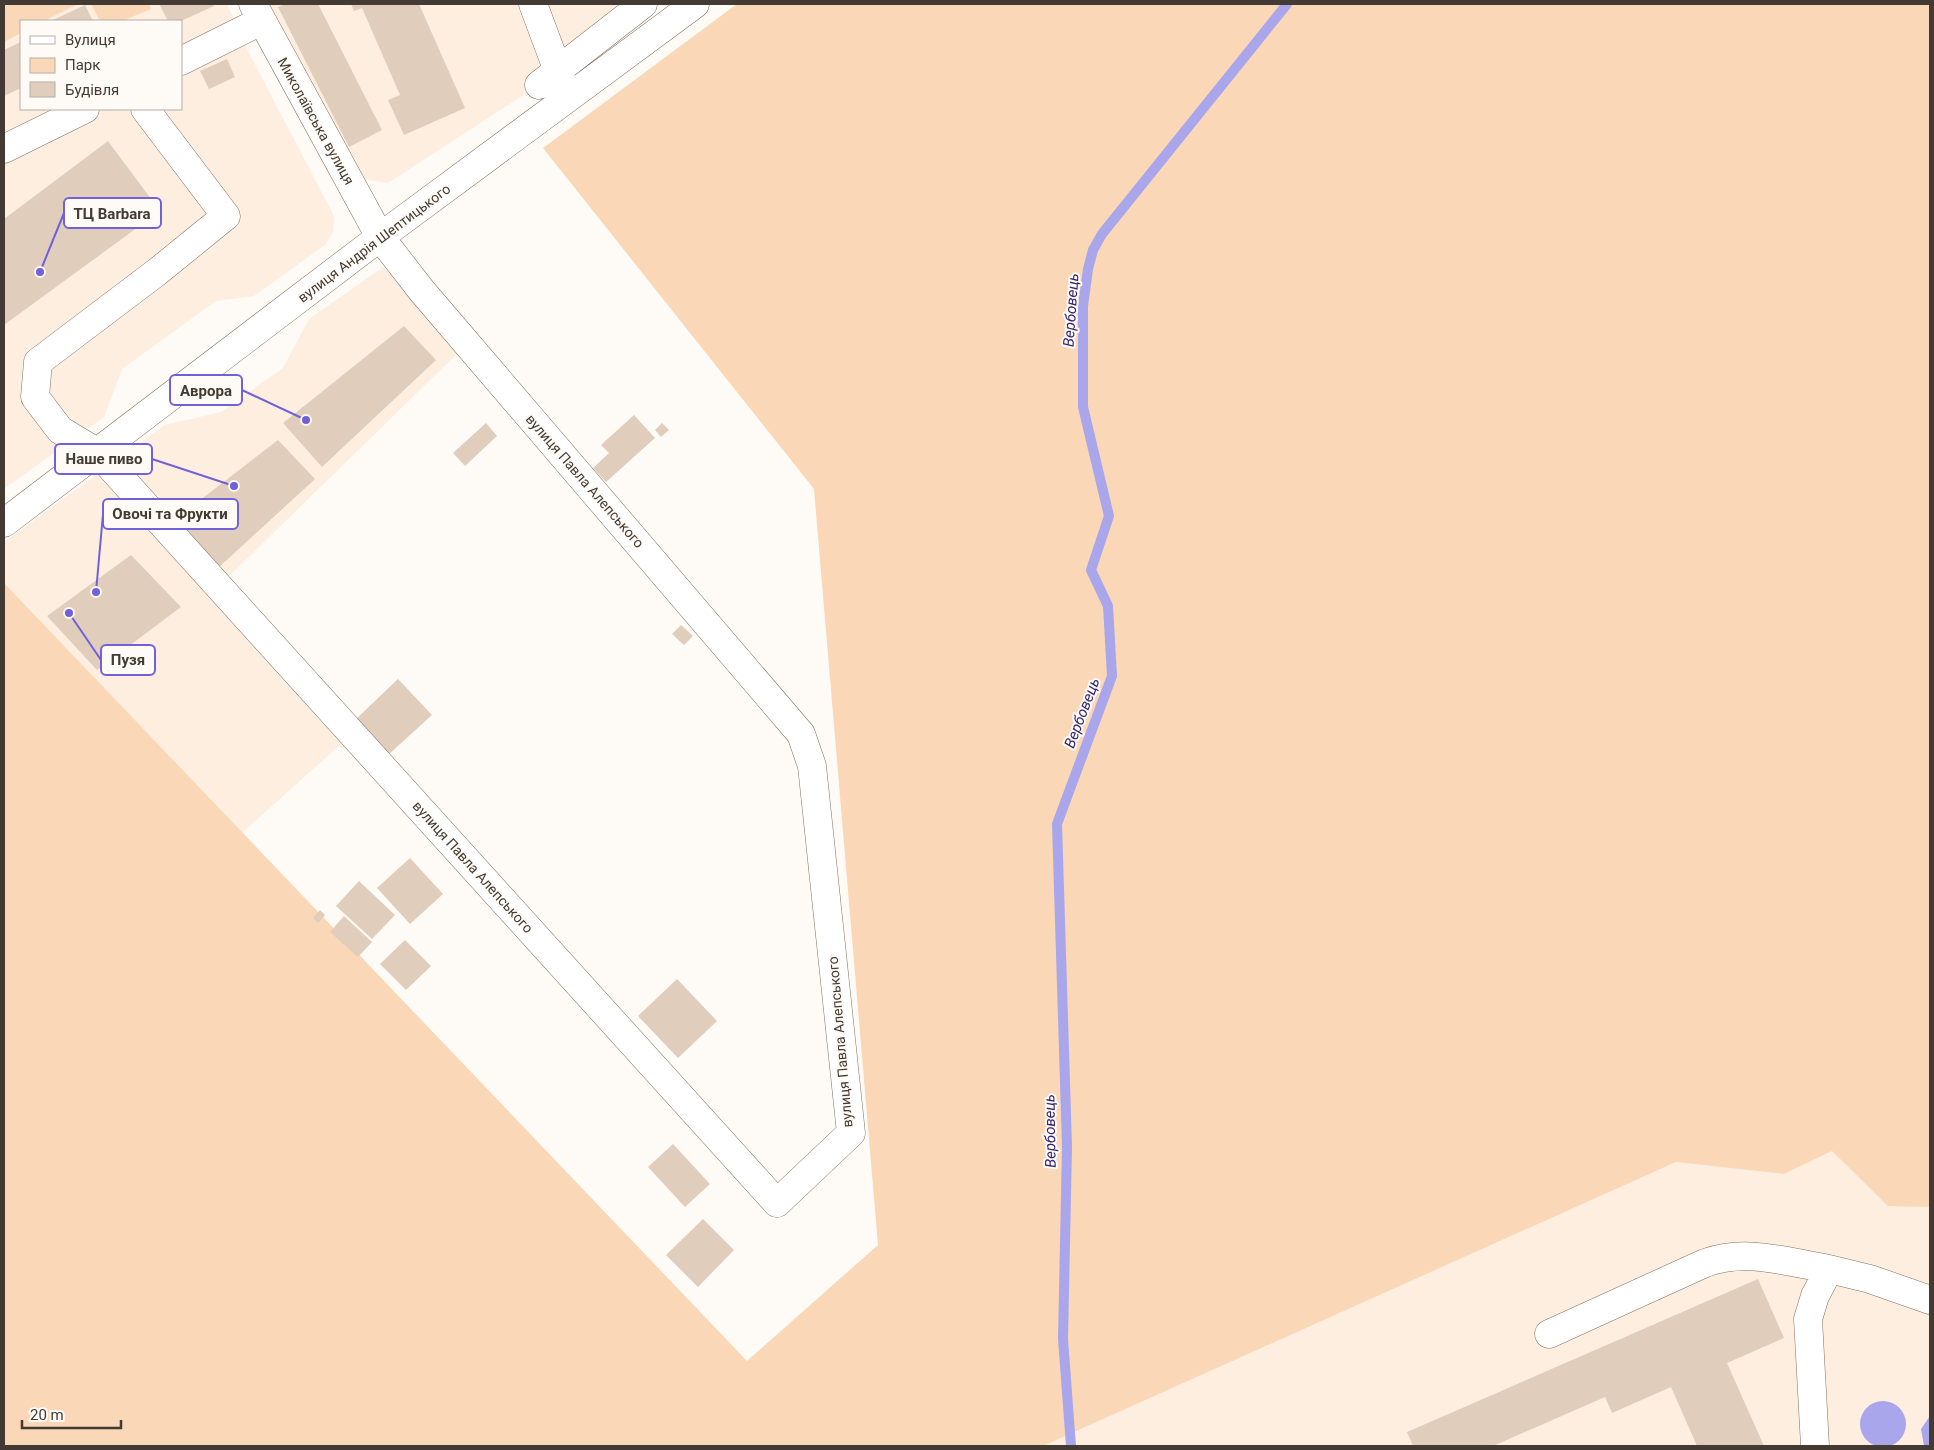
<svg xmlns="http://www.w3.org/2000/svg" width="1934" height="1450" font-family="Roboto,sans-serif">
  <rect width="100%" height="100%" fill="#fefaf6"/>
  <path fill="#feeee0" fill-rule="evenodd" d="M4,4H227L248,51L334,216L333,232L325,245L254,296L216,301L122,369L104,417L4,489ZM21,21H181V109H21Z
    M267,4H643L539,85L388,183L362,179Z
    M396,258L467,344L219,586L352,734L242,833L4,583V542L165,425L221,412L283,368L309,319Z
    M1930,1104V1446H1043L1676,1162L1784,1174Z"/>
  <path fill="#fad7b6" d="M4,4H78L44,21H21V33L4,42Z
    M91,4H149L151,9L122,21H100Z
    M737,4H1930V1207L1888,1206L1832,1151L1784,1174L1676,1162L1043,1446H4V583L747,1361L878,1245L814,489L543,148Z"/>
  <path fill="#a9a6eb" d="M1860 1424a23 23 0 1 1 46 0a23 23 0 1 1-46 0Z
    M1930,1416V1446H1924L1921,1429Z"/>
  <g fill="none" stroke-linecap="round" stroke-linejoin="round">
    <path stroke="#a9a6eb" stroke-width="10" d="M1071,1446L1063,1339L1067,1147L1057,824L1112,676L1108,606L1091,570L1109,516L1083,407V306L1088,269L1093,250L1102,234L1287,4"/>
  </g>
  <path fill="#e0cdbb" d="M159,4H213L214,6L181,21H168Z
    M285,4H318L382,130L349,147L278,7Z
    M351,4H419L465,108L404,135L388,100L400,95L362,8L354,11Z
    M85,5L93,21H51Z
    M21,42V88L4,96V50Z
    M227,59L235,77L209,89L200,71Z
    M108,141L160,211L4,325V219Z
    M404,326L436,360L322,467L283,423Z
    M634,415L655,438L606,482L593,468L609,453L601,445Z
    M486,423L497,436L465,466L453,453Z
    M662,423L669,430L661,437L655,430Z
    M278,440L315,479L218,568L173,521Z
    M131,555L181,607L97,670L47,616Z
    M681,625L693,636L684,645L672,634Z
    M398,679L432,715L388,755L355,720Z
    M410,858L443,894L410,924L377,888Z
    M359,881L395,915L372,939L336,906Z
    M320,910L325,915L318,923L313,918Z
    M344,916L372,942L358,957L330,932Z
    M405,940L431,966L406,990L380,964Z
    M677,979L717,1021L678,1058L638,1016Z
    M673,1144L710,1184L685,1207L648,1167Z
    M703,1219L734,1250L698,1287L666,1255Z
    M1758,1279L1784,1338L1727,1363L1764,1446H1697L1671,1387L1612,1413L1605,1397L1493,1446H1413L1407,1432Z"/>
  <g fill="none" stroke-linecap="round" stroke-linejoin="round">
    <g stroke="#827060" stroke-width="29">
      <path id="minor" d="M533,4L564,87
        M181,61L261,21
        M539,85L643,4
        M145,109L226,216L157,272L38,362L35,397L60,430L98,453L777,1203L851,1133L812,766L801,734L422,291L380,237L253,4
        M4,149L85,109
        M4,523L380,237L695,4
        M1549,1334L1705,1263C1746,1248 1787,1262 1829,1269
        M1815,1446L1808,1319L1815,1296L1829,1269L1870,1279L1930,1300"/>
    </g>
    <use href="#minor" stroke="#fff" stroke-width="28"/>
  </g>
  <g text-anchor="middle" stroke-width="4" stroke-linejoin="round" paint-order="stroke">
    <g font-size="14" fill="#423a33" stroke="#fefaf6">
      <text transform="translate(316 121) rotate(61)" y="5">Миколаївська вулиця</text>
      <text transform="translate(374 243) rotate(-37)" y="5">вулиця Андрія Шептицького</text>
      <text transform="translate(585 481) rotate(49)" y="5">вулиця Павла Алепського</text>
      <text transform="translate(473 867) rotate(48)" y="5">вулиця Павла Алепського</text>
      <text transform="translate(840 1042) rotate(-95)" y="5">вулиця Павла Алепського</text>
    </g>
    <g font-size="15" font-style="italic" fill="#322472" stroke="#fefaf6">
      <text transform="translate(1071 310) rotate(-86)" y="5">Вербовець</text>
      <text transform="translate(1082 713) rotate(-69)" y="5">Вербовець</text>
      <text transform="translate(1050 1131) rotate(-91)" y="5">Вербовець</text>
    </g>
  </g>
  <path fill="none" stroke="#7060da" stroke-width="2" d="M40 272L64 213M306 420L242 390M234 486L152 459M96 592L103 514M69 613L101 660"/>
  <g fill="#7060da" stroke="#fefaf6" stroke-width="2">
    <circle cx="40" cy="272" r="5"/>
    <circle cx="306" cy="420" r="5"/>
    <circle cx="234" cy="486" r="5"/>
    <circle cx="96" cy="592" r="5"/>
    <circle cx="69" cy="613" r="5"/>
  </g>
  <g fill="#fefaf6" stroke="#7060da" stroke-width="2">
    <rect x="64" y="198" width="97" height="30" rx="5"/>
    <rect x="170" y="375" width="72" height="30" rx="5"/>
    <rect x="55" y="444" width="97" height="30" rx="5"/>
    <rect x="103" y="499" width="135" height="30" rx="5"/>
    <rect x="101" y="645" width="54" height="30" rx="5"/>
  </g>
  <g font-size="15" text-anchor="middle" font-weight="bold" fill="#423a33">
    <text x="112" y="219">ТЦ Barbara</text>
    <text x="206" y="396">Аврора</text>
    <text x="104" y="464">Наше пиво</text>
    <text x="170" y="519">Овочі та Фрукти</text>
    <text x="128" y="665">Пузя</text>
  </g>
  <rect width="1934" height="1450" fill="none" stroke="#423a33" stroke-width="10"/>
  <rect x="20" y="20" width="162" height="90" fill="#fefaf6" stroke="#b3ada8"/>
  <rect x="30" y="36" width="25" height="8" fill="#ffffff" stroke="#b3ada8"/>
  <text x="65" y="45" font-size="15" fill="#423a33">Вулиця</text>
  <rect x="30" y="58" width="25" height="15" fill="#fad7b6" stroke="#b3ada8"/>
  <text x="65" y="70" font-size="15" fill="#423a33">Парк</text>
  <rect x="30" y="82" width="25" height="15" fill="#e0cdbb" stroke="#b3ada8"/>
  <text x="65" y="95" font-size="15" fill="#423a33">Будівля</text>
  <path d="M22 1420v8h99v-8" fill="none" stroke="#423a33" stroke-width="2.5"/>
  <text x="30" y="1420" font-size="15" fill="#423a33" stroke="#fefaf6" stroke-width="4" paint-order="stroke">20 m</text>
</svg>
